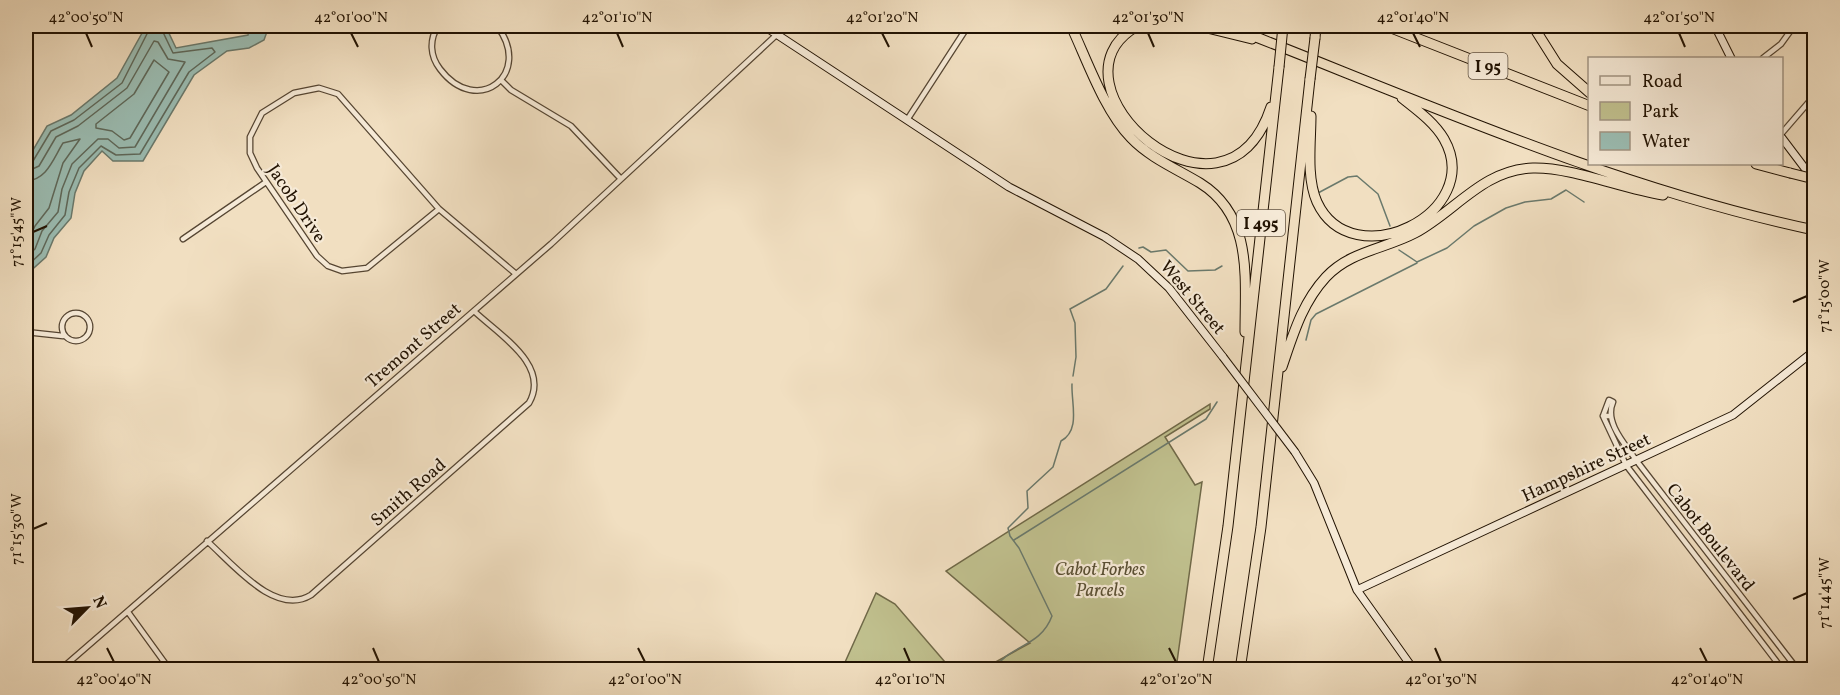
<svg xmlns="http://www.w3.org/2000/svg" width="1840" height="695" font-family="Vollkorn,serif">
  <rect width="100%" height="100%" fill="#f1dfc1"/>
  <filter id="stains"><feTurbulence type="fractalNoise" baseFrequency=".00333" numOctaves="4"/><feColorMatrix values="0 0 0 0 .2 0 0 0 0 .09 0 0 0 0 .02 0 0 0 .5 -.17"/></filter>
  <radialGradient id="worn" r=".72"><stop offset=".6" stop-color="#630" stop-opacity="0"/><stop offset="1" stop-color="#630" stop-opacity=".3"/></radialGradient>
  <path fill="#c0c08e" stroke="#706948" stroke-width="1.5" d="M1210,404V409L1165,437L1195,485L1202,482L1176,669H983L1030,643L946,571Z
    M876,593L895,604L951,669H842Z"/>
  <path fill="#9bbdb3" stroke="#6a796c" stroke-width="1.5" d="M146,26L166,27L176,48L248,35L249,26H269L264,40L249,48L227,51L194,75L143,161H113L102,151L84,171L75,193L71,218L54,238L46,257L26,275V162L47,126L71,115L117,78Z"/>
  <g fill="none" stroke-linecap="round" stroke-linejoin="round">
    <path stroke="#5e685a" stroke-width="1.5" d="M154,60L169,72L130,138L124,140L112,131L96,128V124L134,94Z
      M26,164L33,161L51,131L74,120L122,83L151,26
      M26,172L39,166L56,137L78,126L127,88L154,41L158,42L168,59L185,62L135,147L119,148L108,139H98L72,164L62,189L58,212L42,231L35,249L26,257
      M26,181C47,180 53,159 63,143L80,139L63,163L49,208L35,226L26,245
      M26,267L41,253L49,235L65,215L69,192L79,168L101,146L116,155L140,154L189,72L215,52L212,48L173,53L160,26"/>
    <path stroke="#6a796c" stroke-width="1.5" d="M1318,193L1348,177L1357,176L1378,194L1390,226
      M1139,248L1143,247L1151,252L1166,250L1188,271L1215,270L1222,266
      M1399,250L1417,262L1447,248L1474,226L1506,208L1525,202L1551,199L1566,190L1584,202
      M1306,340L1311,320L1316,314L1417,263
      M1073,376L1076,357L1075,323L1070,309L1106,289L1123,266
      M1014,540L1206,419L1217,402
      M993,670C1010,644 1040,648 1052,616L1019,548L1010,536L1008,528L1028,508L1027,491L1053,467L1061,441C1081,430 1071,403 1072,384"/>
    <g stroke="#554532" stroke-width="7">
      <path id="street" d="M51,26H55
        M438,26C429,40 430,56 440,69C477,118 534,74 497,26
        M1763,58L1781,44L1794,26
        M501,80L511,90L571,126L621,179
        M907,120L968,26
        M1782,133L1814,96
        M439,209L367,268L342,271L328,266L317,256L257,168L250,153V137L262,113L294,93L319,88L338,94L439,209L516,274
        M183,239L266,182
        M62 327a14 14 0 1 1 28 0a14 14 0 1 1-28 0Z
        M26,332L63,336
        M1603,416L1626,465L1783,670
        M1610,416H1603L1609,400L1613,402C1604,422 1625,444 1636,460L1798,670
        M207,541C233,564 275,617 311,595L529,403C551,365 498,334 474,311
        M128,612L170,670
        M60,670L551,244L786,26"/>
    </g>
    <g stroke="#211202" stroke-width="9">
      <path id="secondary" d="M764,26L1009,187L1105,237L1138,259L1169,288L1223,357
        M1715,26L1731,58
        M1782,138L1813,179
        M1295,452L1314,483L1357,590L1414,670
        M1357,590L1733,415L1814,351"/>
    </g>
    <g stroke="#211202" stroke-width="11">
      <path id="highway" d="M1071,26C1087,60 1104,110 1131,138C1150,158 1177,169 1200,183C1253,216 1245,277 1245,332
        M1137,26C1037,84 1224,250 1271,107
        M1199,26L1252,39
        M1228,26C1421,101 1611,187 1814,230
        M1386,26L1590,106
        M1420,26H1449
        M1533,26L1557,64L1590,93
        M1315,38L1316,26
        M1311,116C1311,142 1306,177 1317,202C1352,278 1486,213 1444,139C1434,122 1417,110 1402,98
        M1756,164L1790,173
        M1282,367C1293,335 1302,303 1326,277C1350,251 1385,249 1415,233C1456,211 1482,170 1533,168C1572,167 1623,189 1663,195
        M1207,670L1228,526L1279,67
        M1240,670L1261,527L1310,79"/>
    </g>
    <use href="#street" stroke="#f6ead7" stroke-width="4.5"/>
    <use href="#secondary" stroke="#f6ead7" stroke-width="7"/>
    <use href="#highway" stroke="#f1dfc1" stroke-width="9"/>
    <g stroke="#211202" stroke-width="9" stroke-linecap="butt">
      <path id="secondary-bridge" d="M1223,357L1295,452"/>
    </g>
    <g stroke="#211202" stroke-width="11" stroke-linecap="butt">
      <path id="highway-bridge" d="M1279,67L1283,26
        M1310,79L1315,38
        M1790,173L1814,179"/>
    </g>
    <use href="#secondary-bridge" stroke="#f6ead7" stroke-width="7"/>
    <use href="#highway-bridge" stroke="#f1dfc1" stroke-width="9"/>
  </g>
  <path fill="none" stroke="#211202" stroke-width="2" d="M86,33L92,47M351,33L358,47M617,33L623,47M882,33L889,47M1148,33L1154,47M1413,33L1420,47M1679,33L1685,47M33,232L47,226M1793,302L1807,296M33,529L47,523M1793,599L1807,593M107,648L114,662M373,648L379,662M638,648L645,662M904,648L910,662M1169,648L1176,662M1435,648L1441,662M1700,648L1707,662"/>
  <g text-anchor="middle" stroke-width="4.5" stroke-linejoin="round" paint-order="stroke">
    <g fill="#f6ead7" stroke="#615342" stroke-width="1.5">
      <rect x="1468.5" y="53" width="39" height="26" rx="4.5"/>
      <rect x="1237" y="210" width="48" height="26" rx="4.5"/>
    </g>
    <g font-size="16" font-weight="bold" fill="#211202">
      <text x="1488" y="72">I 95</text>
      <text x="1261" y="229">I 495</text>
    </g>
    <g font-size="18" fill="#211202" stroke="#f6ead7">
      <text transform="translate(297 203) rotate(56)" y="6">Jacob Drive</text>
      <text transform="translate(1193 297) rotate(50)" y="6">West Street</text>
      <text transform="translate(413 345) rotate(-41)" y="6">Tremont Street</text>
      <text transform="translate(1586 467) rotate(-25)" y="6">Hampshire Street</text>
      <text transform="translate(408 492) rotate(-41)" y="6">Smith Road</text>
      <text transform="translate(1711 537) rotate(52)" y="6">Cabot Boulevard</text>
    </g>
    <g font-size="18" font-style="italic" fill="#594f33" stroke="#f6ead7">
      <text x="1100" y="575">Cabot Forbes<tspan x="1100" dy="21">Parcels</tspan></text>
    </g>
  </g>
  <rect width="1840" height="695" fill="none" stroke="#f1dfc1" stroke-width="66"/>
  <rect x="1588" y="57" width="195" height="108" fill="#f6ead7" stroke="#a19482" stroke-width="1.5"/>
  <rect x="1600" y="76" width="30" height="9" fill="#f6ead7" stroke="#a19482" stroke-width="1.5"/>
  <text x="1642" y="87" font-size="18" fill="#211202">Road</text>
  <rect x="1600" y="102" width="30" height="18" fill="#c0c08e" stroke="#a19482" stroke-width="1.5"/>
  <text x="1642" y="117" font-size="18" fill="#211202">Park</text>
  <rect x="1600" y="132" width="30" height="18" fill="#9bbdb3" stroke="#a19482" stroke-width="1.5"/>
  <text x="1642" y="147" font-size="18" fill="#211202">Water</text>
  <g transform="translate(87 608) rotate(65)" stroke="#f6ead7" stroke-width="4.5" paint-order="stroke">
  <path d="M0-4.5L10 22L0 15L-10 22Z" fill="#211202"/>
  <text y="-9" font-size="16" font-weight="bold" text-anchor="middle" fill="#211202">N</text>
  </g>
  <rect x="33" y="33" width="1774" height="629" fill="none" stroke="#211202" stroke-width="2"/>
  <g font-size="15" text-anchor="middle" fill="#211202">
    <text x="86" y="22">42°00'50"N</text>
    <text x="351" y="22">42°01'00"N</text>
    <text x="617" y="22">42°01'10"N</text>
    <text x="882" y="22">42°01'20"N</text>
    <text x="1148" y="22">42°01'30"N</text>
    <text x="1413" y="22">42°01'40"N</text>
    <text x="1679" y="22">42°01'50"N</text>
    <text transform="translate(16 232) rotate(-90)" y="5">71°15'45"W</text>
    <text transform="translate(1824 296) rotate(-90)" y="5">71°15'00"W</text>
    <text transform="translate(16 529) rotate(-90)" y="5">71°15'30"W</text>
    <text transform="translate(1824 593) rotate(-90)" y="5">71°14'45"W</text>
    <text x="114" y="684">42°00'40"N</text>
    <text x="379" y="684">42°00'50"N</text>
    <text x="645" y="684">42°01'00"N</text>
    <text x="910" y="684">42°01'10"N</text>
    <text x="1176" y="684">42°01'20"N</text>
    <text x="1441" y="684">42°01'30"N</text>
    <text x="1707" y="684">42°01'40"N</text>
  </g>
  <rect width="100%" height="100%" filter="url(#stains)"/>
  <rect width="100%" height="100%" fill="url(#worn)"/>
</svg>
